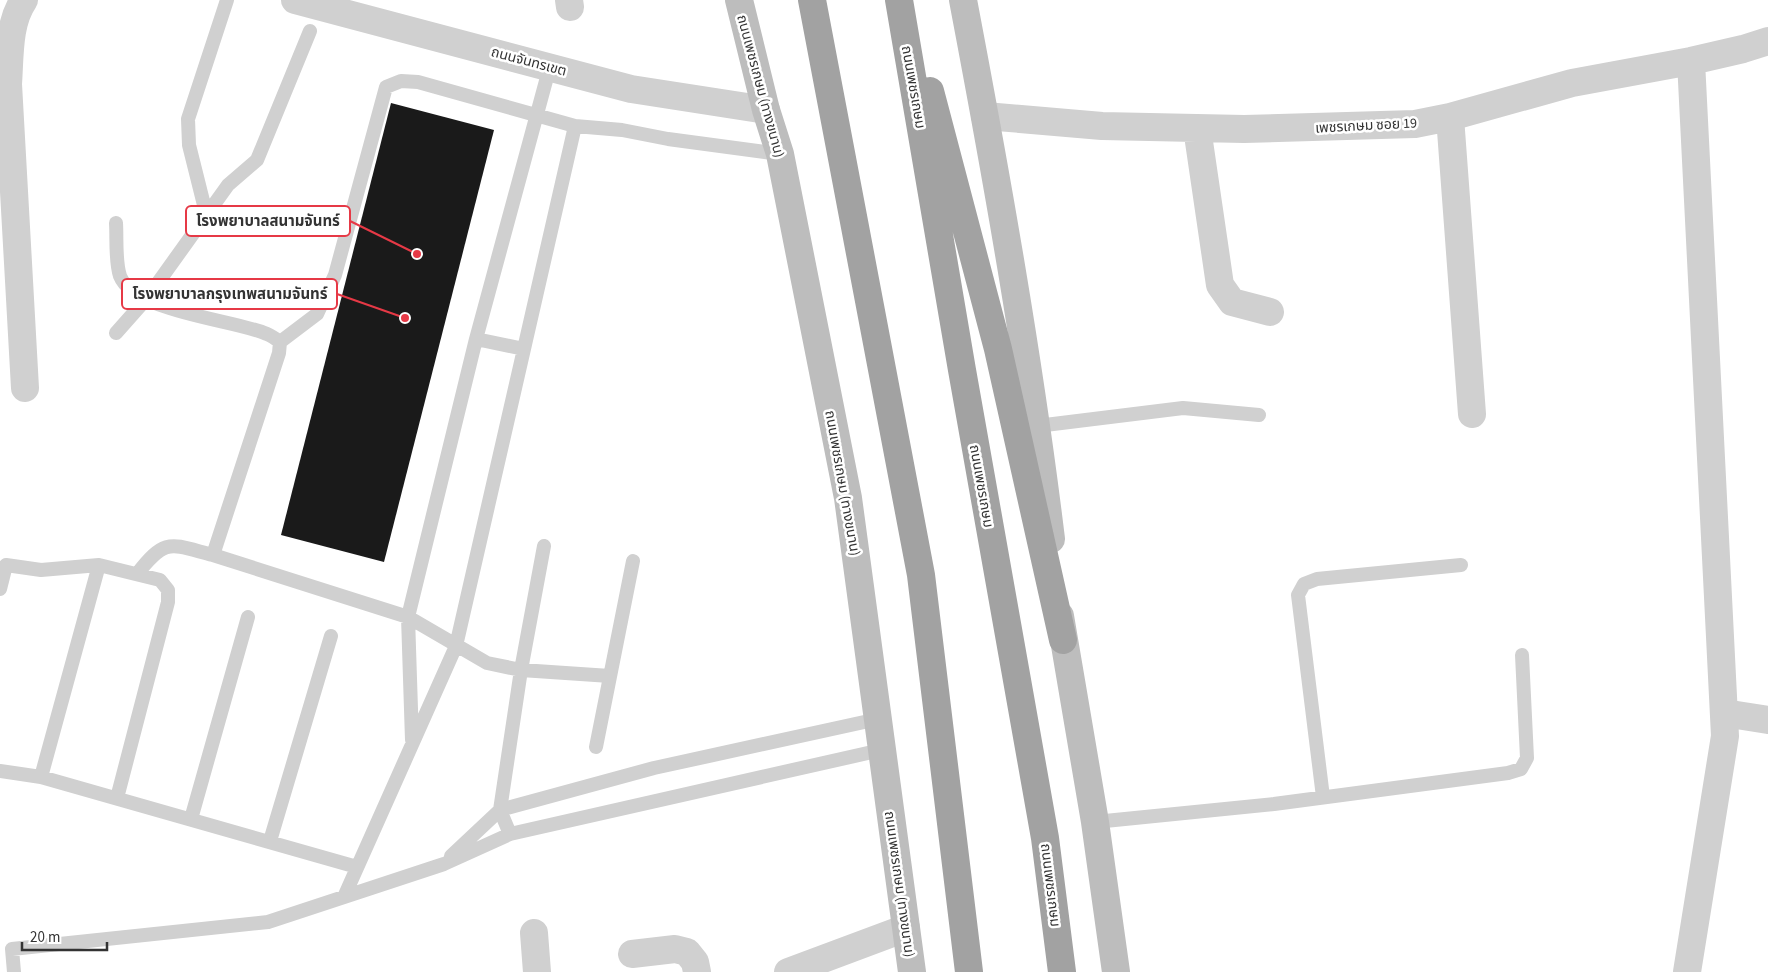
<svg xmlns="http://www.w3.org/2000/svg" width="1768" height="972" font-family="'Source Sans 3','Noto Sans Thai',sans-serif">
  <rect width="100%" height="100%" fill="#fff"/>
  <path fill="#1a1a1a" d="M391,103L494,130L384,562L281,535Z"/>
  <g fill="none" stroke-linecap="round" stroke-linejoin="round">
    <path stroke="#d0d0d0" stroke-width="14" d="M207,217L189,145L188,119L227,0
      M116,223C117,239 115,261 120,276C134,312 236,320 267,334C272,336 276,339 280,342L279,353L213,555L408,617L487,663L521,670L610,676
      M116,333L147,298L228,185L257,160L310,31
      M476,339L524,349
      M280,342L317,314L335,275L386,87L401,81L418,82L575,126L622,130L668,139L780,154
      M1037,426L1183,408L1259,415
      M137,574C166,537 170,544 213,555
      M0,589L6,565L41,570L99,565L160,580L168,590V602L117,798
      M412,740L408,617L476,339L550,66
      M596,747L633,561
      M0,771L41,777L357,867
      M41,777L99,565
      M1323,797L1298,595L1304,584L1317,579L1461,565
      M191,819L248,617
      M1095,822L1274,804L1508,773L1521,769L1527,758L1522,655
      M510,834L500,810L521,670L544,546
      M270,841L331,636
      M451,856L500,810L654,768L878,719
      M344,897L456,646L575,126
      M14,972L12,949L268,922L444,864L510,834L881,750"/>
    <path stroke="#d0d0d0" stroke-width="28" d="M24,0C8,23 10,57 8,84L25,388
      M295,0L631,89L766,110
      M569,0L570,7
      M985,116L1102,126L1244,129L1415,124L1450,117L1572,83L1691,61L1743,49L1768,41
      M1450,117L1472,414
      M1197,128L1220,285L1232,302L1270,312
      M1724,713L1768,720
      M534,933L537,972
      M632,954L675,949L687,952L695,962L697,972
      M788,972L906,928
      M1687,972L1725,736L1691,61"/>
    <path stroke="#bdbdbd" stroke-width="28" d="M739,0L766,110L780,154L848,498L912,972
      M963,0C997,179 1029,358 1051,539
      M1060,616L1095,822L1116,972"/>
    <path stroke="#a2a2a2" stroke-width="28" d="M812,0L921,575L969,972
      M899,0L962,370L1045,838L1062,972
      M930,91L998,349L1063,640"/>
  </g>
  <g text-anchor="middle" stroke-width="5" stroke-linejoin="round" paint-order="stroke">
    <g font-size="14" fill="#333" stroke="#fff">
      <text transform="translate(529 61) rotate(15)" y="5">ถนนจันทรเขต</text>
      <text transform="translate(761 86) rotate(75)" y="5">ถนนเพชรเกษม (ทางขนาน)</text>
      <text transform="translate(914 87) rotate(80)" y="5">ถนนเพชรเกษม</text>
      <text transform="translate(1366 125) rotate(-3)" y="5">เพชรเกษม ซอย 19</text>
      <text transform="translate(843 483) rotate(80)" y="5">ถนนเพชรเกษม (ทางขนาน)</text>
      <text transform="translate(982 486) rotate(80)" y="5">ถนนเพชรเกษม</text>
      <text transform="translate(900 884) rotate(82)" y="5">ถนนเพชรเกษม (ทางขนาน)</text>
      <text transform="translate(1051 885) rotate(83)" y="5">ถนนเพชรเกษม</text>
    </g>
  </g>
  <path fill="none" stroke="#e63946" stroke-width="2" d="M417 254L350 221M405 318L337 294"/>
  <g fill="#e63946" stroke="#fff" stroke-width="2">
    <circle cx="417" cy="254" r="5"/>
    <circle cx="405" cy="318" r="5"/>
  </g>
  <g fill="#fff" stroke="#e63946" stroke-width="2">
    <rect x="186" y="206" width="164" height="30" rx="5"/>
    <rect x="122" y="279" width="215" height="30" rx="5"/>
  </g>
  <g font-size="15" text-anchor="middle" font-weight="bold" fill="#333">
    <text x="268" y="226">โรงพยาบาลสนามจันทร์</text>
    <text x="230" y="299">โรงพยาบาลกรุงเทพสนามจันทร์</text>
  </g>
  <path d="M22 942v8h85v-8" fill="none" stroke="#333333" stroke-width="2.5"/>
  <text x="30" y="942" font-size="15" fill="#333333" stroke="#ffffff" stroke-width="4" paint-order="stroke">20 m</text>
</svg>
